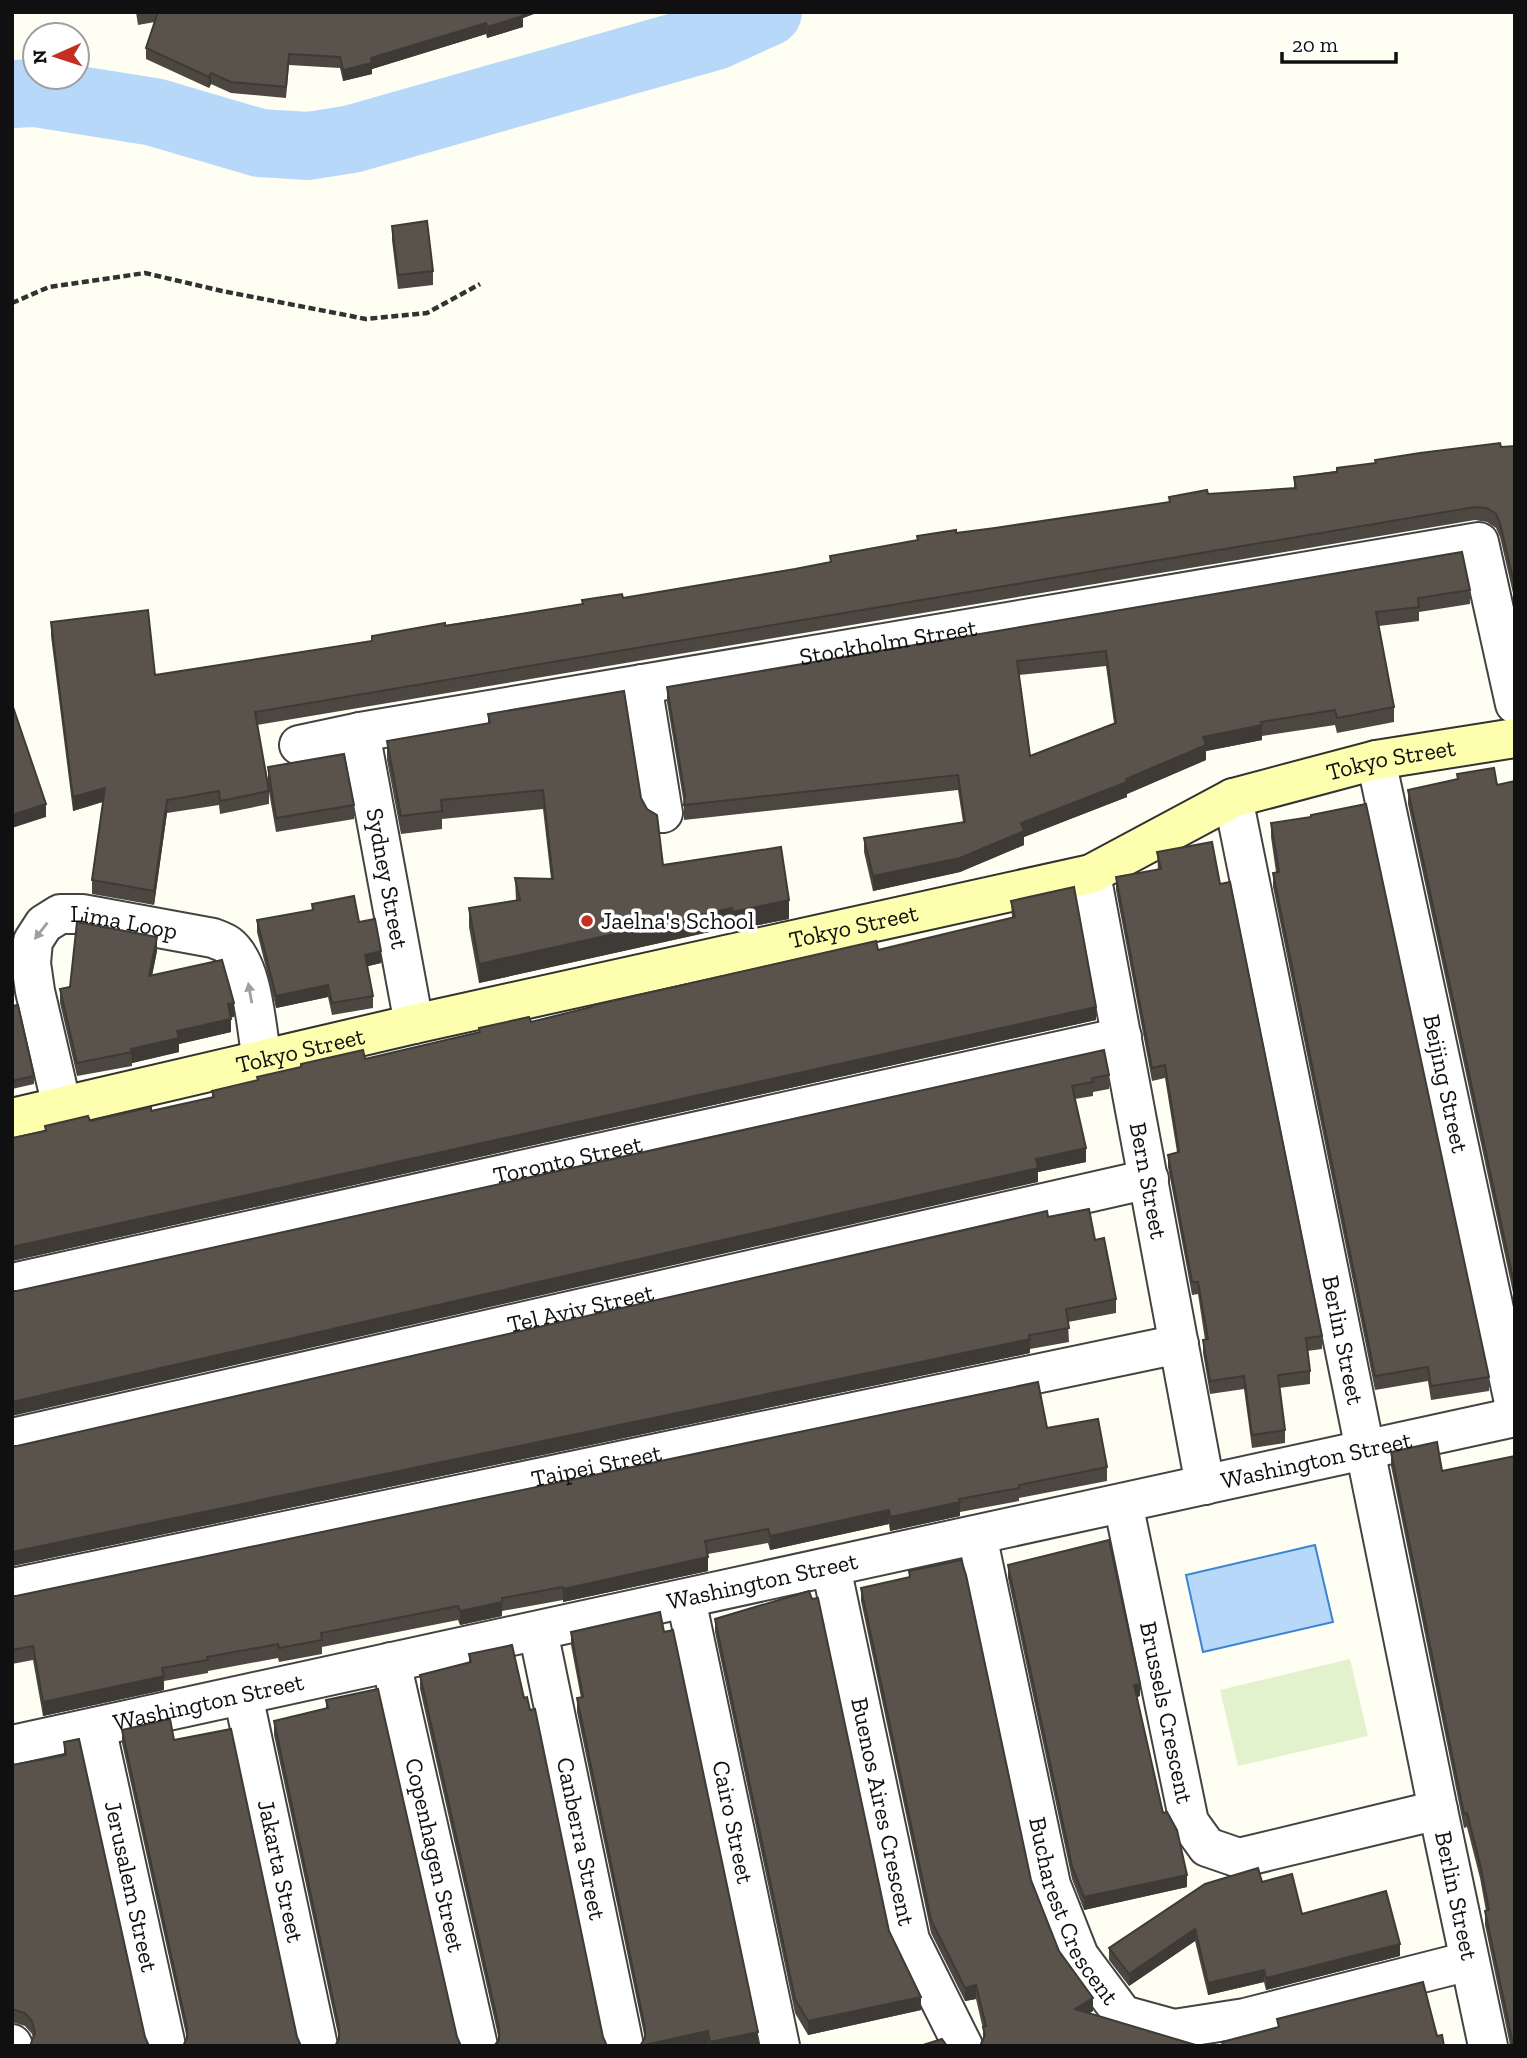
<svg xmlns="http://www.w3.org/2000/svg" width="1527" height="2058" font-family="'Zilla Slab',serif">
  <rect width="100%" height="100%" fill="#fffef3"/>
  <path fill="#e1f2cd" d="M1350,1659L1368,1736L1238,1766L1220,1690Z"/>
  <path fill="#b7d8f8" stroke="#3b84d1" stroke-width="2" d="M1315,1545L1333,1622L1203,1652L1186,1575Z"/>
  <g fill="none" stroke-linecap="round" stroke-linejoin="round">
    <path stroke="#b7d8f8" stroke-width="68" d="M12,94L35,93L154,112L260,143L308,146L352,139L715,36L768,12"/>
    <g stroke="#434343" stroke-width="42">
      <g id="street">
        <path d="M642,684L663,813"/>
        <path id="s1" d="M360,732L414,1024"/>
        <path id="s2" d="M299,745L360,732L1479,542L1515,704"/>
        <path id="s3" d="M1376,760L1515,1407"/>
        <path id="s4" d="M1233,798L1438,1810L1488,2046"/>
        <path id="s5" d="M1091,874L1205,1485"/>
        <path id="s6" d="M62,1107L35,991L31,963L33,941L44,924L60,914H82L213,938C218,940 224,942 228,945C254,965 256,1029 262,1060"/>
        <path id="s7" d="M12,1283L1122,1037"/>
        <path id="s8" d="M12,1438L1149,1179"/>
        <path id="s9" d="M1123,1503L1189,1822L1207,1847L1239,1858L1438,1810"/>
        <path id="s10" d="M977,1535L1051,1885L1079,1956L1123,2015L1174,2029L1245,2018L1469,1961"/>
        <path id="s11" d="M831,1567L910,1940L963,2046"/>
        <path id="s12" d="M12,1588L1179,1344"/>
        <path id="s13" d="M686,1599L780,2046"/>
        <path id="s14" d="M538,1631L624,2046"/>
        <path id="s15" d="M391,1662L478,2046"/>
        <path id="s16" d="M243,1695L318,2046"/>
        <path id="s17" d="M96,1727L166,2046"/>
        <path id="s18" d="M12,1745L1515,1417"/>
        <path d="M12,2044L13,2046"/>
      </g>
    </g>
    <g stroke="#323232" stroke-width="42">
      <g id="secondary">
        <path id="s19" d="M12,1118L414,1024L1091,874L1233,798L1376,760L1515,738"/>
      </g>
    </g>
    <path stroke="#323232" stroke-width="4.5" stroke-dasharray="7 3.5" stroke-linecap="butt" d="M12,303L49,287L145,273L222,291L366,319L427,313L480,284"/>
    <use href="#street" stroke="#fff" stroke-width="38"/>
    <use href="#secondary" stroke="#feffae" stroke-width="38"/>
  </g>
  <path fill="#4d4741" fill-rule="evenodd" d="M136,12H539L523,18V27L487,38L486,34L372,69V74L343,81L340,68L289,65L286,98L231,93L211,84L209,88L146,59V48L155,22L138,25Z
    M392,226L433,271V285L398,289L392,240Z
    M1515,446V602L1500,537L1496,528L1487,522L1475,520L257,725L268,781V767L354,805V819L276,832L269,792V804L220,814L219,805L167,813L154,905L92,894V880L103,802L73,811L51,636V622L155,675L372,641V636L623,598L795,569L830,562V556L917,540V536L956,533L995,528L1169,502V497L1294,488V477L1501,447Z
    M1470,590V604L1419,612V621L1379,626L1394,707V722L1337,733L1335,725L1262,736V740L1206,751V760L1127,794V797L1024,837V845L960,872L873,891L864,852V838L963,822L958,790L684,820V804L667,702V687ZM1106,666L1114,723L1030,756L1019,675Z
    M488,714L641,798L663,865L789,919L733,930L732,927L479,983L469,927V908L516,901L515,878L551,879L543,809L442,819V829L401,834L387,760V741L488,724Z
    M1457,774L1497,785L1515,781V1302L1408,804V790L1457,779Z
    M1271,823L1489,1377V1391L1431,1400L1428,1381L1375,1390L1273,887V873L1276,872L1271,837Z
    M1157,852L1220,884L1322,1336V1349L1307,1351L1310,1371V1384L1279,1388L1285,1430V1443L1252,1448L1244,1389L1210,1394L1203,1353V1340H1205L1198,1294L1192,1295L1168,1167V1155L1177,1152L1165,1078L1152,1081L1116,890V877L1158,870Z
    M1011,901L1096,1020L12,1261V1138L45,1132V1126L90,1121L151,1111L212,1097V1091L257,1080V1077L301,1067V1064L365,1059L479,1032V1028L531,1022L878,950L1012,918Z
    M312,904L359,922L381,963L367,966L373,996V1008L332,1015L328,997L276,1008L257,932V920L312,910Z
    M157,951L152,976L234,1017H231V1032L179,1044V1052L132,1063V1066L77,1076L60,1003V989L70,987Z
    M12,1006L34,1076V1084L12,1089Z
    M1109,1075V1089L1093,1092V1096L1075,1099L1086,1162L1038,1172V1182L17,1291Z
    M1048,1217L1095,1240L1116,1299V1313L1068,1322L1069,1342L1030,1349V1353L12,1566V1446H17Z
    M1047,1428L1107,1467V1481L1019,1498V1501L960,1512V1516L890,1531L889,1524L770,1550L768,1543L708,1554V1571L563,1602V1600L502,1611V1616L460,1625L458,1620L322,1647V1654L279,1662L278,1658L208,1671V1673L164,1681V1690L43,1716L33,1660L12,1664V1596Z
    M1391,1452L1442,1471L1515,2046L1510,2045L1485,1925V1911H1486L1480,1878L1467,1827L1464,1828L1391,1466Z
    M1008,1565L1140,1696L1137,1697L1163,1813L1187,1887L1084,1910L1072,1879L1008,1578Z
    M909,1571L1059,1951L1093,2011L1089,2013L982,2044L983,2039V2029L976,1999L965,2001L931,1933L861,1601V1588L909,1577Z
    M715,1619L889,1931L921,2010L808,2035L795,2013L715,1632Z
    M571,1632L758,2046H708L645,2039L577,1712V1698H581L571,1645Z
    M469,1654L603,2037L499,2040L420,1689V1675L469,1662Z
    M326,1700L457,2037L339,2039L274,1735V1721L326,1709Z
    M122,1730L174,1740L297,2037L187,2039L122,1743Z
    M64,1742L145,2037L33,2039L32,2034L25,2026L12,2022V1765L64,1755Z
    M1262,1882L1302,1914L1400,1956L1266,1990L1264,1982L1208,1995L1195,1941L1129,1986L1109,1960V1948Z"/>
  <path fill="#3e3a35" d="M521,12H539L523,18V27L487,38V27Z
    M486,23V34L372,69V74L343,81V70L371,58Z
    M211,73V84L209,88V77Z
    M1262,725V740L1206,751V760L1127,794V797L1024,837V845L960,872L873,891V876L1021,823L1126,779L1203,737Z
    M105,788V801L73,811V797Z
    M167,800V813L154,905V891Z
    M46,804V817L12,828V815Z
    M789,900V919L733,930V912Z
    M732,908V927L479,983V964Z
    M157,937V951L149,990V976Z
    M381,951V963L365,967V955Z
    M328,985V997L276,1008V996Z
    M234,1003V1017L228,1018V1004Z
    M1096,1007V1020L12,1261V1247Z
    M231,1019V1032L179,1044V1052L132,1063L131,1049L177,1031Z
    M1086,1148V1162L1038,1172V1182L12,1416V1402L1036,1159Z
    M1030,1339V1353L12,1566V1552Z
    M960,1502V1516L890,1531V1517Z
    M889,1510V1524L770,1550V1536Z
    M708,1557V1571L563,1602V1589Z
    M502,1602V1616L460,1625V1611Z
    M164,1676V1690L43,1716V1702Z
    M1140,1684V1696L1134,1698V1685Z
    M1187,1875V1887L1084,1910V1897Z
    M1195,1929V1941L1129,1986V1974Z
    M1400,1944V1956L1266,1990V1978Z
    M1264,1970V1982L1208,1995V1983Z
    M976,1985V1999L965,2001V1988Z
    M921,1997V2010L808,2035V2021Z
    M1093,1998V2011L1075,2022V2009Z
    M708,2031V2045L642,2046Z
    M758,2032V2046H710V2042Z"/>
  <path fill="#59534c" stroke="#3e3a35" stroke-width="2" fill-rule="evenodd" d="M158,12H522L523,16L487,27L486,23L371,58L372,63L343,70L340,57L289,54L286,87L231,82L211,73L209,77L146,48Z
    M427,221L433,271L398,275L392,226Z
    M1500,443L1501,447L1515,446V588L1500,523L1496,514L1487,508L1475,507L255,712L269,791L220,801L219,791L167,800L154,891L92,880L105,788L73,797L51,622L148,610L155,675L372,641V636L445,623V626L583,604L582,600L622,594L623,598L795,569L831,562L830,556L918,540L917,536L956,530V533L995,528L1170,502L1169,497L1207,490L1208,494L1296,488L1294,477L1337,472V468L1376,463L1375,460L1420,453Z
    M1462,552L1470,590L1418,598L1419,607L1376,612L1394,707L1337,718L1335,710L1261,722L1262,725L1203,737L1206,745L1126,779L1127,782L1021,823L1024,831L960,858L873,876L864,838L965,822L958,775L684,805L685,795L667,687ZM1106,651L1116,723L1030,756L1017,661Z
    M624,691L641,798L647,809L657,815L663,865L781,847L789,900L733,912L732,908L479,964L469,908L520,900L515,878L553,879L543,790L441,800L442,811L401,816L387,741L490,723L488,714Z
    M12,704L46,804L12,815Z
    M344,754L354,805L276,818L268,767Z
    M1494,768L1497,785L1515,781V1288L1408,790L1458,779L1457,774Z
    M1366,804L1489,1377L1431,1386L1428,1367L1375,1376L1273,873L1279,872L1271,823L1311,817V815Z
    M1212,842L1220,884L1230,882L1322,1336L1306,1338L1310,1371L1278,1375L1285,1430L1252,1435L1244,1376L1210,1381L1203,1340L1208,1339L1198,1282H1192L1168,1155L1179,1152L1165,1065L1152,1068L1116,877L1161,869L1157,852Z
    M1074,887L1096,1007L12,1247V1138L46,1131L45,1126L88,1116L90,1121L151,1107V1111L214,1097L212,1091L258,1080L257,1077L301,1067V1064L363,1050L365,1059L480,1032L479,1028L529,1017L531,1022L591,1007L590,1006L876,941L878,950L1015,917L1011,901Z
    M354,896L359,922L375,919L381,951L365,955L373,996L332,1003L328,985L276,996L257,920L313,910L312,904Z
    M77,922L157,937L149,976L222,960L234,1003L228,1004L231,1019L177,1031L179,1038L131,1049L132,1052L77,1063L60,989L70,987Z
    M18,1005L34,1076L12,1081V1006Z
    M1104,1050L1109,1075L1092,1078L1093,1082L1072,1086L1086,1148L1036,1159L1038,1168L12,1402V1291H17Z
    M1089,1209L1095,1240L1104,1238L1116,1299L1066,1309L1069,1328L1029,1335L1030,1339L12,1552V1446H17L1047,1211L1048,1217Z
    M1038,1382L1047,1428L1098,1419L1107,1467L1019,1485V1488L959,1499L960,1502L890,1517L889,1510L770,1536L768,1529L705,1541L708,1557L563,1589V1587L502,1598V1602L460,1611L458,1606L321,1633L322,1640L279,1648L278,1644L207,1657L208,1660L162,1668L164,1676L43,1702L33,1646L12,1650V1596H16Z
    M1437,1442L1442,1471L1515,1456V2046L1509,2045L1513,2044L1485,1911L1489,1910L1480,1864L1467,1813L1464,1814L1391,1452Z
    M1109,1540L1140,1684L1134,1685L1163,1813L1167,1812L1177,1830L1187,1875L1084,1897L1072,1866L1008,1565Z
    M961,1560L966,1575L1031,1880L1059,1951L1093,1998L1075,2009L1199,2046H980L985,2035L983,2027L986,2026L976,1985L965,1988L931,1920L861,1588L910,1577L909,1571Z
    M809,1591L812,1599L818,1598L889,1931L921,1997L808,2021L795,1999L715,1619Z
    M660,1612L664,1632L673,1630L758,2032L710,2042L708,2031L640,2046L645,2038V2028L577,1698L583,1697L571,1632Z
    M512,1645L524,1698L527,1697L530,1710L535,1709L603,2037L607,2046H494L499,2040V2028L420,1675L471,1662L469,1654Z
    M378,1689L457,2037L461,2046H335L339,2039V2028L274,1721L328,1708L326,1700Z
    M170,1719L174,1740L231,1729L297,2037L301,2046H183L187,2038V2028L122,1730Z
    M79,1739L145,2037L149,2046H30L35,2033L32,2021L25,2013L12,2009V1765L66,1755L64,1742Z
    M1258,1868L1262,1882L1292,1874L1302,1914L1386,1891L1400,1944L1266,1978L1264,1970L1208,1983L1195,1929L1129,1974L1109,1948L1205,1884Z
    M1423,1982L1437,2036L1442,2035L1444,2046H1223L1222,2042L1279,2027L1277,2019Z
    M942,2039L947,2046H920Z"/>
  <defs><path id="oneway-solid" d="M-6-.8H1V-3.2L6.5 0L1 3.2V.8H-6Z" transform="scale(1.75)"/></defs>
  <g fill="#9f9f9f">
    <use href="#oneway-solid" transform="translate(41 931) rotate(128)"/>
    <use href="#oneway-solid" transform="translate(250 993) rotate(-100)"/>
  </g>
  <circle fill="#c52f23" stroke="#fff" stroke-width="2.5" cx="587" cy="921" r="7"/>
  <g text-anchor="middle" stroke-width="7" stroke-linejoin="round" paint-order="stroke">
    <g font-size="24" fill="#101010" stroke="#fff">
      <text dy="8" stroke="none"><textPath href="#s2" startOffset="598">Stockholm Street</textPath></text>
      <text dy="8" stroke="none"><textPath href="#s19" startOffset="1430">Tokyo Street</textPath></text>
      <text dy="8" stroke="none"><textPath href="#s1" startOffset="149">Sydney Street</textPath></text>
      <text dy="8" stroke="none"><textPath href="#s6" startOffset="273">Lima Loop</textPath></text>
      <text dy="8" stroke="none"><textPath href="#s19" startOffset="863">Tokyo Street</textPath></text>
      <text dy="8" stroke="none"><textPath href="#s19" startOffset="296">Tokyo Street</textPath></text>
      <text dy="8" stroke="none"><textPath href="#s3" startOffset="331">Beijing Street</textPath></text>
      <text dy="8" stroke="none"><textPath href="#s7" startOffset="569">Toronto Street</textPath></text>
      <text dy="8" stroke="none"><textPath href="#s5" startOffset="312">Bern Street</textPath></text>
      <text dy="8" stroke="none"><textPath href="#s8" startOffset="583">Tel Aviv Street</textPath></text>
      <text dy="8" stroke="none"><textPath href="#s4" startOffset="553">Berlin Street</textPath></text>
      <text dy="8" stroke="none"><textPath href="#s18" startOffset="1335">Washington Street</textPath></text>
      <text dy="8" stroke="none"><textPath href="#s12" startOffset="597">Taipei Street</textPath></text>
      <text dy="8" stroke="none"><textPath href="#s18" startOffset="768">Washington Street</textPath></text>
      <text dy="8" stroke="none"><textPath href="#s18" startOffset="201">Washington Street</textPath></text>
      <text dy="8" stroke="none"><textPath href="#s9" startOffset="214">Brussels Crescent</textPath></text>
      <text dy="8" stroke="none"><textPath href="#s11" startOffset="250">Buenos Aires Crescent</textPath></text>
      <text dy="8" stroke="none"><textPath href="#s13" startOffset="228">Cairo Street</textPath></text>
      <text dy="8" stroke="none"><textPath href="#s14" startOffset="212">Canberra Street</textPath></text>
      <text dy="8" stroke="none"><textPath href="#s15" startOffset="198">Copenhagen Street</textPath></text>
      <text dy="8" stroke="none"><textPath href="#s16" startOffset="180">Jakarta Street</textPath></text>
      <text dy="8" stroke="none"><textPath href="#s17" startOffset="163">Jerusalem Street</textPath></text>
      <text dy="8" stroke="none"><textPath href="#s4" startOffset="1120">Berlin Street</textPath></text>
      <text dy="8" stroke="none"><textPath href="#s10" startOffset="390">Bucharest Crescent</textPath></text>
    </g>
    <g font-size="24" fill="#101010" stroke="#fff" text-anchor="start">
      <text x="601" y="929">Jaelna's School</text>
    </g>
  </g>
  <rect width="1527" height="2058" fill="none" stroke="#101010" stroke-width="28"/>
  <g transform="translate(56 56) rotate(267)"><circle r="33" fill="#ffffff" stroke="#9f9f9f" stroke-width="2"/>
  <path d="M0-5L12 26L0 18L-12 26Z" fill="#c52f23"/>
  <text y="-10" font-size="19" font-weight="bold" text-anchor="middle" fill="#101010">N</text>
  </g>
  <path d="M1282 52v10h114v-10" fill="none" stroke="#101010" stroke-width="3.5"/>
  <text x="1292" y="52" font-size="21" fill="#101010" stroke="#ffffff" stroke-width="5" paint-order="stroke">20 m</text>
</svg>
